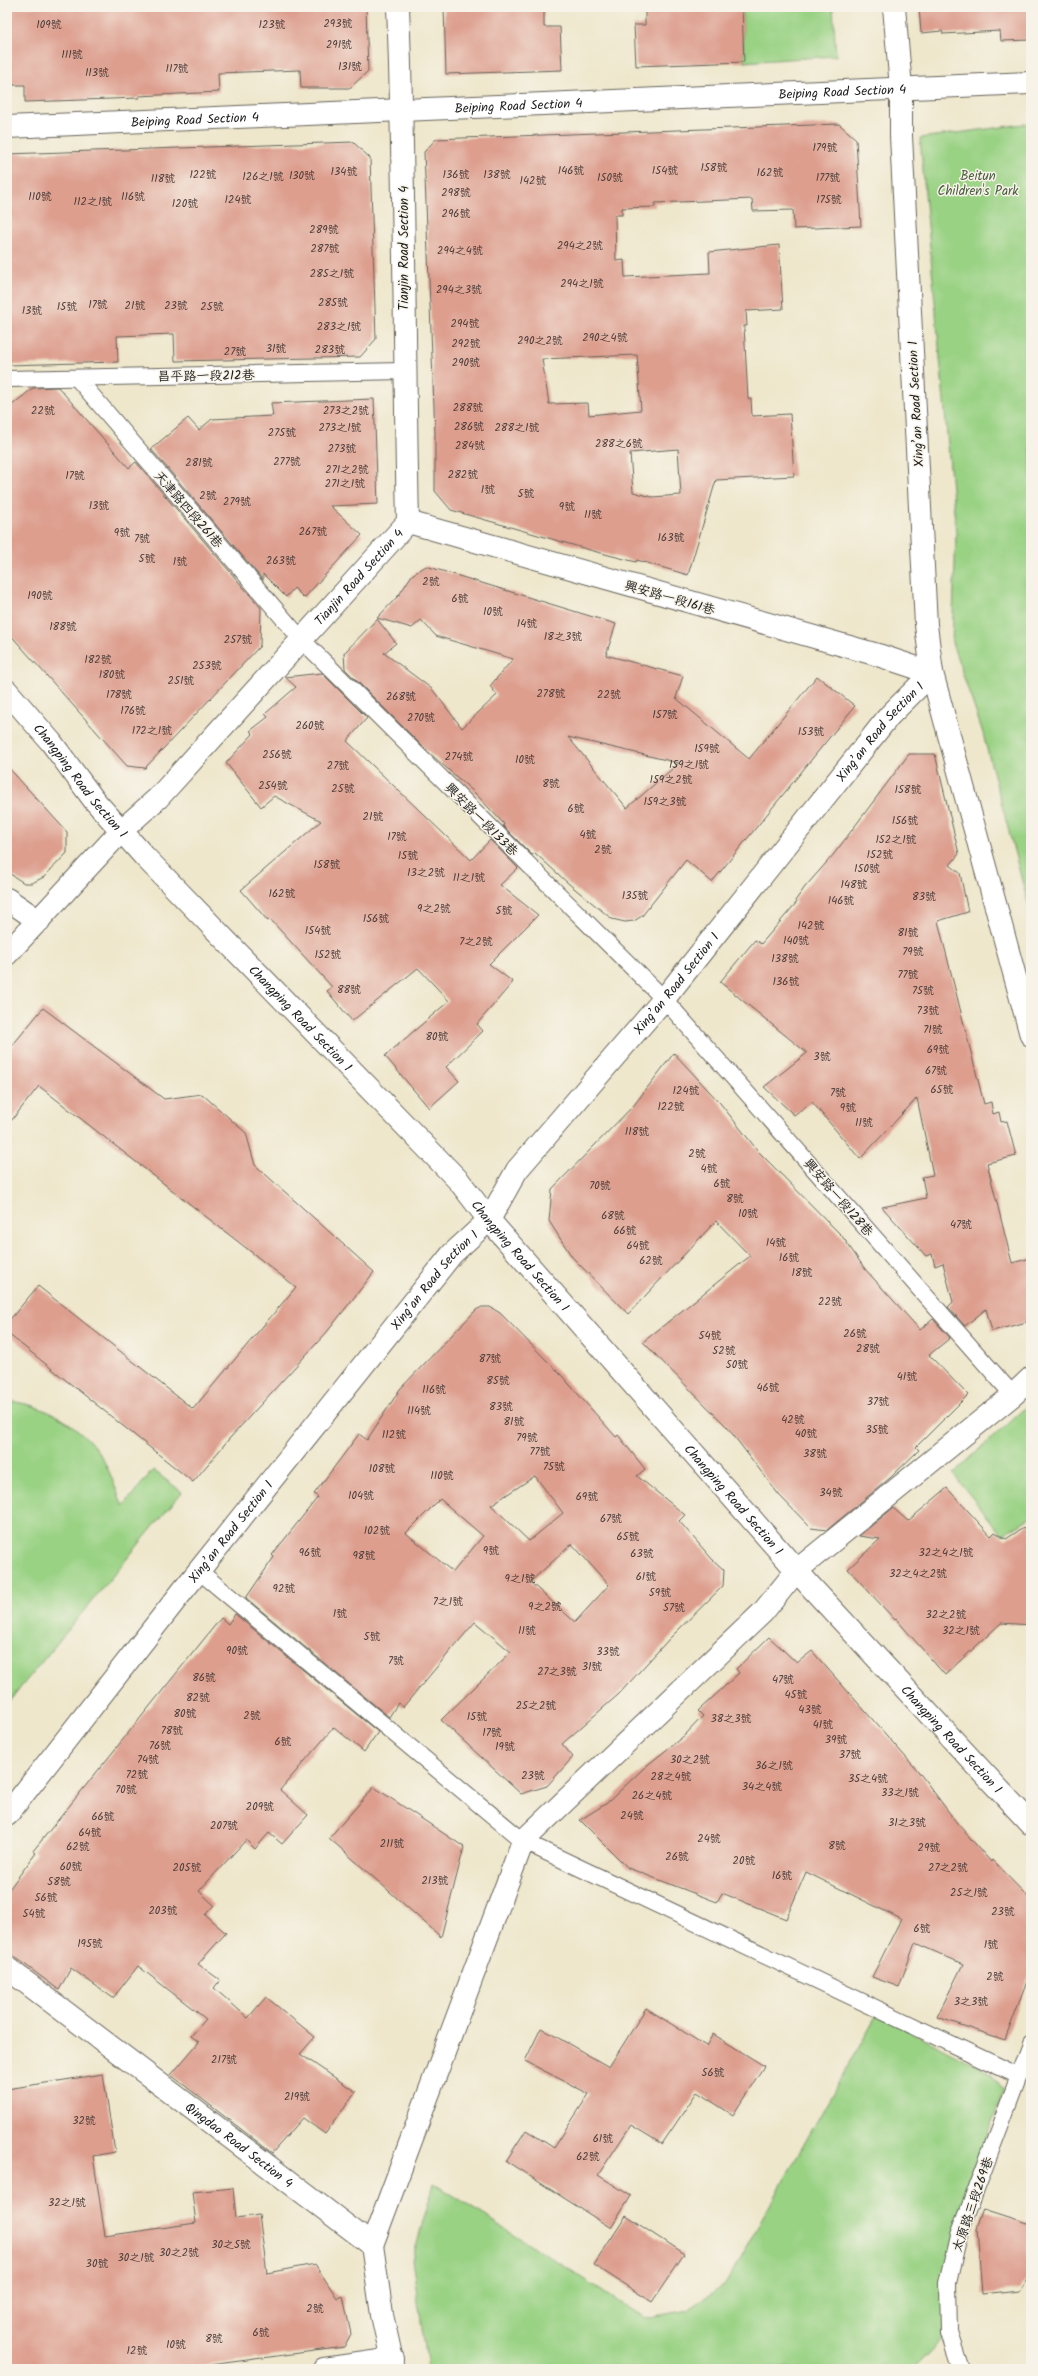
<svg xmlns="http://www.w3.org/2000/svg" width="1038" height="2376" font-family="Kalam,'LXGW WenKai TC',sans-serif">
  <rect width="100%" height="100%" fill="#f7f3e8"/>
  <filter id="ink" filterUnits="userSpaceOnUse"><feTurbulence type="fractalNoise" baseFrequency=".025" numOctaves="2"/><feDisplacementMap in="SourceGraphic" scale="8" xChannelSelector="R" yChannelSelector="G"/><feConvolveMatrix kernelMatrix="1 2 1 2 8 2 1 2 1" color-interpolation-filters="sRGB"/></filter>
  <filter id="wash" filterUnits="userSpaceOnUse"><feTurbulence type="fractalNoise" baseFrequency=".012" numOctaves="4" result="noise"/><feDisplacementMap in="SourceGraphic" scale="16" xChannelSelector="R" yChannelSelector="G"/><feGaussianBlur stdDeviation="0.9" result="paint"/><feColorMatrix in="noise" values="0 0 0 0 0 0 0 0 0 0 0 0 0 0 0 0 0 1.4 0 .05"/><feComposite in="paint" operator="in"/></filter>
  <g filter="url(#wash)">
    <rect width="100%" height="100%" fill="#eee7cc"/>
    <path fill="#9ad284" stroke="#5b7750" d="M742,7H833L836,56L744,62Z
      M1031,123V915L982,730L952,643L956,533L920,138Z
      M7,1401C46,1404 87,1428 105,1463C112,1477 117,1492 123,1506L153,1470L182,1492L7,1704Z
      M1031,1402V1517L1002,1535L953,1474Z
      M877,2014L993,2074L1004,2092L970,2176L951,2258L950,2331L913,2369H428L412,2260L434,2183L644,2318L688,2310L725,2285Z"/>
    <g id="blocks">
      <path fill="#dd9e8e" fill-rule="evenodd" d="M7,7H366L368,71L350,88H301L300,70L218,73L219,92L139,96V98L25,102V85H7Z
        M444,7H544V27H560L562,70L446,74Z
        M645,7H742L744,62L636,66L634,25H645Z
        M919,7H1031V40L1001,41L1000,31L943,34L942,31L921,33Z
        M839,124L856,139L861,226L794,229L793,210L753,211L752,199L655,203V207L622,208V215H615L616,261L624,260L625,277L710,273L709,252L779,245L783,309L746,311L747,326H744L748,399H751L752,416L790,414L794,476L716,480L688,575L637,560L636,562L597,552L451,510L435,491V433L424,152L436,139ZM637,355L641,410L589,415L588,403L549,404L542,359ZM678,449L681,495L652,497L633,492L630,453Z
        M353,142L370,158L372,217L376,339L360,357L175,361L174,334L117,336L118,362L7,365V154Z
        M58,387L129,468L136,462L261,608L260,646L145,768L127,766L7,631V409L33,388Z
        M374,399L378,504L330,506L362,535L304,598L294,588L286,597L263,574V580L151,449L188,418L199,430L212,419L273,416L271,403Z
        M426,566L616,624L606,655L683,676L676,698L749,759L817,676L855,706L712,882L686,860L642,916L634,921L625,922L612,919L569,884L535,853L532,855L503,826L504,824L474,792L426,750L345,669L344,653L377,619L396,643L384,653L432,689L462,728L497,695L490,686L513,659L436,636L421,620L412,628L377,618L399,595L412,575ZM568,737L679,763L627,808Z
        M322,673L367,718L347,741L471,860L490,840L518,868L500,885L538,915L489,964L513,982L477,1024L483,1031L446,1067L459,1081L429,1108L385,1056L449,1001L418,968L352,1021L327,991L332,987L270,919L268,921L241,890L321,821L274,796L261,807L226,763L253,734L250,731L268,717L265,714L296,687L285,677Z
        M909,754H935L959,854L950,865L960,873L968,912L938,921L984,1104L991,1102L993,1114L999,1112L1001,1122L1007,1121L1016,1156L987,1163L1012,1263L1031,1258V1321L992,1331L986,1309L965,1326L948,1307L953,1302L943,1263L935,1266L932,1254L926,1256L882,1207L926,1198L922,1177L933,1175L917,1098L860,1159L812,1102L794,1115L764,1087L807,1053L720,982L755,940L761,944L797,902L795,901L805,887L834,854Z
        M7,766L67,832V853L44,877L32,883H24L7,872Z
        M43,1008L164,1099L202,1094L246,1133L255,1165L374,1272L327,1332L229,1439L193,1482L7,1333V1323L38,1286L193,1409L296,1287L39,1086L7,1126V1052Z
        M674,1053L720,1103L758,1151L842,1236L865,1269L920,1330L933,1319L950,1338L929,1355L968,1395L916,1447L919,1450L890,1478L827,1530L811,1528L779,1495L727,1427L643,1342L750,1256L716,1221L628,1314L572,1257L549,1221L552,1189L634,1105Z
        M482,1307H490L500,1313L562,1376L616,1437L618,1435L645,1469L637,1476L685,1515L679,1521L712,1559L724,1570L723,1586L669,1639L619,1694L562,1744L573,1757L547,1786L521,1794L441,1720L511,1652L475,1622L403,1707L398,1703L389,1717L246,1598L274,1557L272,1555L318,1497L314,1494L359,1434L367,1440L400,1389L476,1310ZM535,1476L563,1513L529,1541L491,1505ZM440,1499L483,1536L453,1572L406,1533ZM572,1544L609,1585L575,1622L530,1582Z
        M947,1488L991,1536L995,1532L1006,1539L1031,1523V1625L1001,1623L945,1675L896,1619L895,1620L848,1569L880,1539L859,1536L893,1508L908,1521Z
        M235,1614L378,1732L364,1752L334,1727L280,1790L308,1815L282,1844L269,1833L255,1849L246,1840L199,1891L214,1905L205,1915L226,1933L198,1964L220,1980L214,1988L248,2018L266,1997L315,2037L300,2054L356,2092L325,2134L303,2118L272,2153L171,2075L199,2042L191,2036L206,2019L138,1966L113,1998L71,1968L59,1990L7,1951V1892L36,1853L33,1851L221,1618L228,1624Z
        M769,1637L797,1663L812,1651L918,1771L957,1823L991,1862L992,1860L1031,1900V1971L1005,2040L937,2017L963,1964L915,1943L899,1987L872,1977L901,1919L806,1872L786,1919L722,1893L717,1902L628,1868L580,1820L607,1803L645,1767L685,1735L703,1716L698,1711L739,1673L736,1669Z
        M374,1787L464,1847L441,1937L329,1838Z
        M646,2008L706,2046L713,2034L764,2066L733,2115L697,2092L662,2144L631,2125L598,2175L631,2196L611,2228L506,2161L526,2130L554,2148L589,2094L525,2061L541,2028L609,2067Z
        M103,2074L115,2152L93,2156L105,2236L196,2223L192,2192L233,2188L236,2218L259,2215L267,2273L315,2264L337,2298L343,2296L351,2334L344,2347L180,2369H10L7,2348V2089Z
        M984,2209L1031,2224V2272L1019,2290L982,2294L977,2230Z
        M626,2216L684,2254L652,2302L594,2265Z"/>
    </g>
  </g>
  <g filter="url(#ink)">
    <use href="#blocks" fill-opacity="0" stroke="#66635a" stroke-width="1"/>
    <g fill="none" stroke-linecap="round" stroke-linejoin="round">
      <g stroke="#66635a" stroke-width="18">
        <path id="service" d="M77,378L301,639L664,999L1013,1395
          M7,379L404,371
          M199,1571L523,1841L1019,2076
          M961,2369L949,2333L948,2283L959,2235L1031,2044"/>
      </g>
      <g stroke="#66635a" stroke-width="24">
        <g id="minor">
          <path id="s1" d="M7,127L1031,83"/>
          <path d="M408,522L878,655L932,673L1031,1035"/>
          <path d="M7,899L39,921"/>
          <path id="s2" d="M7,954L122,830L158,798L408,522C404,350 405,179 398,7"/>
          <path id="s3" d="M7,1815L181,1593L452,1254L489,1220L517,1170L664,999L889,716L932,673L926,625L901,136V88L894,7"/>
          <path id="s4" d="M7,1968L372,2245L382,2315L394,2369"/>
          <path d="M372,2245L523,1841L763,1612L797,1570L1013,1395L1031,1378"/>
          <path d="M324,2369L393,2359"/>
        </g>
      </g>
      <g stroke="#66635a" stroke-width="24">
        <g id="tertiary">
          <path id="s5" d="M7,691L51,742L94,800L144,856L459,1181L489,1220L812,1588L1031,1824"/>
        </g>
      </g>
      <use href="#service" stroke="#fff" stroke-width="16"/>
      <use href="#minor" stroke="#fff" stroke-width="22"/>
      <use href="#tertiary" stroke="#fff" stroke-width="22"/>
    </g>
  </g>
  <g text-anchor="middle" stroke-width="3" stroke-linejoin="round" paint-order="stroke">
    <g font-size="11" fill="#4c3c38">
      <text x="338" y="27">293號</text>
      <text x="49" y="28">109號</text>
      <text x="272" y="28">123號</text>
      <text x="339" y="48">291號</text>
      <text x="72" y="58">111號</text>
      <text x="350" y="70">131號</text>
      <text x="177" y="72">117號</text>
      <text x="97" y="76">113號</text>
      <text x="825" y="151">179號</text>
      <text x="714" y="171">158號</text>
      <text x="571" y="174">146號</text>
      <text x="665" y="174">154號</text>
      <text x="344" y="175">134號</text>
      <text x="770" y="176">162號</text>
      <text x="203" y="178">122號</text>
      <text x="456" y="178">136號</text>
      <text x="497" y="178">138號</text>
      <text x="302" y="179">130號</text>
      <text x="263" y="180">126之1號</text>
      <text x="610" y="181">150號</text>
      <text x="828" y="181">177號</text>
      <text x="163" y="182">118號</text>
      <text x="533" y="184">142號</text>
      <text x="456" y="196">298號</text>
      <text x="40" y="200">110號</text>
      <text x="133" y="200">116號</text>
      <text x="238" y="203">124號</text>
      <text x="829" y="203">175號</text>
      <text x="93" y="205">112之1號</text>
      <text x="185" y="207">120號</text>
      <text x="456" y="217">296號</text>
      <text x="324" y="233">289號</text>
      <text x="580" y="249">294之2號</text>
      <text x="325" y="252">287號</text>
      <text x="460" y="254">294之4號</text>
      <text x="332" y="277">285之1號</text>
      <text x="582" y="287">294之1號</text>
      <text x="459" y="293">294之3號</text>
      <text x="333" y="306">285號</text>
      <text x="98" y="308">17號</text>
      <text x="135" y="309">21號</text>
      <text x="176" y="309">23號</text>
      <text x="67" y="310">15號</text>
      <text x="212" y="310">25號</text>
      <text x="32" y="314">13號</text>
      <text x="465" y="327">294號</text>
      <text x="339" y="330">283之1號</text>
      <text x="605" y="341">290之4號</text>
      <text x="540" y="344">290之2號</text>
      <text x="466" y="347">292號</text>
      <text x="276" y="352">31號</text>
      <text x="330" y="353">283號</text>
      <text x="235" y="355">27號</text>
      <text x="466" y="366">290號</text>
      <text x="468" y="411">288號</text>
      <text x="43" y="414">22號</text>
      <text x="346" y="414">273之2號</text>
      <text x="469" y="430">286號</text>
      <text x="340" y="431">273之1號</text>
      <text x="517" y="431">288之1號</text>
      <text x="282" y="436">275號</text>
      <text x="619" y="447">288之6號</text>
      <text x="470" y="449">284號</text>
      <text x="342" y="452">273號</text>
      <text x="287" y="465">277號</text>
      <text x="199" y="466">281號</text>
      <text x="347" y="473">271之2號</text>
      <text x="463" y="478">282號</text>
      <text x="75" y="479">17號</text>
      <text x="345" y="487">271之1號</text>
      <text x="488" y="493">1號</text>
      <text x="526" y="497">5號</text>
      <text x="208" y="499">2號</text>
      <text x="237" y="505">279號</text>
      <text x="99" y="509">13號</text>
      <text x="567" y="510">9號</text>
      <text x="593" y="518">11號</text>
      <text x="313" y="535">267號</text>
      <text x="122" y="536">9號</text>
      <text x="671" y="541">163號</text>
      <text x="142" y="542">7號</text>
      <text x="147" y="562">5號</text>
      <text x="281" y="564">263號</text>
      <text x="180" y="565">1號</text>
      <text x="431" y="585">2號</text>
      <text x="40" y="599">190號</text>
      <text x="460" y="602">6號</text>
      <text x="493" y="615">10號</text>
      <text x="527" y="627">14號</text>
      <text x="63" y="630">188號</text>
      <text x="563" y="640">18之3號</text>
      <text x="238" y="643">257號</text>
      <text x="98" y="663">182號</text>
      <text x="207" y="669">253號</text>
      <text x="112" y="678">180號</text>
      <text x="181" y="684">251號</text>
      <text x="551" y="697">278號</text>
      <text x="119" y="698">178號</text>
      <text x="609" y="698">22號</text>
      <text x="401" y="700">268號</text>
      <text x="133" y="714">176號</text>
      <text x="665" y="718">157號</text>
      <text x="421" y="721">270號</text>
      <text x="310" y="729">260號</text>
      <text x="152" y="734">172之1號</text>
      <text x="811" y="735">153號</text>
      <text x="707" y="752">159號</text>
      <text x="277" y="758">256號</text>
      <text x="459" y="760">274號</text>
      <text x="525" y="763">10號</text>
      <text x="689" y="768">159之1號</text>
      <text x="338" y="769">27號</text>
      <text x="671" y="783">159之2號</text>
      <text x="551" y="787">8號</text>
      <text x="273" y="789">254號</text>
      <text x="343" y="792">25號</text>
      <text x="908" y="793">158號</text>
      <text x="665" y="805">159之3號</text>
      <text x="576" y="812">6號</text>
      <text x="373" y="820">21號</text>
      <text x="905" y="824">156號</text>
      <text x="588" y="838">4號</text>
      <text x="397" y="840">17號</text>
      <text x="896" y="843">152之1號</text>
      <text x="603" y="853">2號</text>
      <text x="880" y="858">152號</text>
      <text x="408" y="859">15號</text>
      <text x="327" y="868">158號</text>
      <text x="867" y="872">150號</text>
      <text x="426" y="876">13之2號</text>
      <text x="469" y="881">11之1號</text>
      <text x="854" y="888">148號</text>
      <text x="282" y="897">162號</text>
      <text x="635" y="899">135號</text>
      <text x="924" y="900">83號</text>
      <text x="841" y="904">146號</text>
      <text x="434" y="912">9之2號</text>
      <text x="504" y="914">5號</text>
      <text x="376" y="922">156號</text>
      <text x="811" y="929">142號</text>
      <text x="318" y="934">154號</text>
      <text x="908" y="936">81號</text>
      <text x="796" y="944">140號</text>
      <text x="476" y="945">7之2號</text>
      <text x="913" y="955">79號</text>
      <text x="328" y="958">152號</text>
      <text x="785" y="962">138號</text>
      <text x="908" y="978">77號</text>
      <text x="786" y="985">136號</text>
      <text x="349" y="993">88號</text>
      <text x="923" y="994">75號</text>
      <text x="928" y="1014">73號</text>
      <text x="933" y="1033">71號</text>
      <text x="437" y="1040">80號</text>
      <text x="938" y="1053">69號</text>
      <text x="822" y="1060">3號</text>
      <text x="936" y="1074">67號</text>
      <text x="942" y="1093">65號</text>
      <text x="686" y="1094">124號</text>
      <text x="838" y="1096">7號</text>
      <text x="671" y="1110">122號</text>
      <text x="848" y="1111">9號</text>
      <text x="864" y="1126">11號</text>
      <text x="637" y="1135">118號</text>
      <text x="697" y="1157">2號</text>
      <text x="709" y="1172">4號</text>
      <text x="722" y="1187">6號</text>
      <text x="600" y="1189">70號</text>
      <text x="735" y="1202">8號</text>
      <text x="748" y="1217">10號</text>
      <text x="613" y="1219">68號</text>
      <text x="961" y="1228">47號</text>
      <text x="625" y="1234">66號</text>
      <text x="776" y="1246">14號</text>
      <text x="638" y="1249">64號</text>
      <text x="789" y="1261">16號</text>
      <text x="651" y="1264">62號</text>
      <text x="802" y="1276">18號</text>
      <text x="830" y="1305">22號</text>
      <text x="855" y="1337">26號</text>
      <text x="710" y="1339">54號</text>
      <text x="868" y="1352">28號</text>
      <text x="724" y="1354">52號</text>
      <text x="490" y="1362">87號</text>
      <text x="737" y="1368">50號</text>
      <text x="907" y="1380">41號</text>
      <text x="498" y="1384">85號</text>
      <text x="768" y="1391">46號</text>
      <text x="434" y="1393">116號</text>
      <text x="878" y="1405">37號</text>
      <text x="501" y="1410">83號</text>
      <text x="419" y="1414">114號</text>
      <text x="793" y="1423">42號</text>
      <text x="514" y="1425">81號</text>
      <text x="877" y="1433">35號</text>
      <text x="806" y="1437">40號</text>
      <text x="394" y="1438">112號</text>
      <text x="527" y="1441">79號</text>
      <text x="540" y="1455">77號</text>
      <text x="815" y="1457">38號</text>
      <text x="554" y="1470">75號</text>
      <text x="382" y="1472">108號</text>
      <text x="442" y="1479">110號</text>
      <text x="831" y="1496">34號</text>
      <text x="361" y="1499">104號</text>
      <text x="587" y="1500">69號</text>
      <text x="611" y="1522">67號</text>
      <text x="377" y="1534">102號</text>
      <text x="628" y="1540">65號</text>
      <text x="491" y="1554">9號</text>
      <text x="310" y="1556">96號</text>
      <text x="946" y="1556">32之4之1號</text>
      <text x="642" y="1557">63號</text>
      <text x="364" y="1559">98號</text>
      <text x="918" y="1577">32之4之2號</text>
      <text x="646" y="1580">61號</text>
      <text x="520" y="1582">9之1號</text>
      <text x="284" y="1592">92號</text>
      <text x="660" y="1596">59號</text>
      <text x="448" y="1605">7之1號</text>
      <text x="545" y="1610">9之2號</text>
      <text x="674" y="1611">57號</text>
      <text x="340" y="1617">1號</text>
      <text x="946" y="1618">32之2號</text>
      <text x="527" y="1634">11號</text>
      <text x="961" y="1634">32之1號</text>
      <text x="372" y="1640">5號</text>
      <text x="237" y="1654">90號</text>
      <text x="608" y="1655">33號</text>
      <text x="396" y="1664">7號</text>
      <text x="592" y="1670">31號</text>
      <text x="557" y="1675">27之3號</text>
      <text x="204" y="1681">86號</text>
      <text x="783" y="1683">47號</text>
      <text x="796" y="1698">45號</text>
      <text x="198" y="1701">82號</text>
      <text x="536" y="1709">25之2號</text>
      <text x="810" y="1713">43號</text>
      <text x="185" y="1717">80號</text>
      <text x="252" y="1719">2號</text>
      <text x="477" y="1720">15號</text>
      <text x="731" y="1722">38之3號</text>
      <text x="823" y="1728">41號</text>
      <text x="172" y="1734">78號</text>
      <text x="492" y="1736">17號</text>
      <text x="836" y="1743">39號</text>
      <text x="283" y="1745">6號</text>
      <text x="160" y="1749">76號</text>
      <text x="505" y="1750">19號</text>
      <text x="850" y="1758">37號</text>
      <text x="148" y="1763">74號</text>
      <text x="690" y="1763">30之2號</text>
      <text x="774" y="1769">36之1號</text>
      <text x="137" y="1778">72號</text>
      <text x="533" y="1779">23號</text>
      <text x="671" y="1780">28之4號</text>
      <text x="868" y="1782">35之4號</text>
      <text x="762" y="1790">34之4號</text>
      <text x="126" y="1793">70號</text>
      <text x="900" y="1796">33之1號</text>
      <text x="652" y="1799">26之4號</text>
      <text x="260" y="1810">209號</text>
      <text x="632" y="1819">24號</text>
      <text x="103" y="1820">66號</text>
      <text x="907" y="1826">31之3號</text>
      <text x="224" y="1829">207號</text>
      <text x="90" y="1836">64號</text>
      <text x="709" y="1842">24號</text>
      <text x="392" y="1847">211號</text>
      <text x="837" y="1849">8號</text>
      <text x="78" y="1850">62號</text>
      <text x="929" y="1851">29號</text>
      <text x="677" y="1860">26號</text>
      <text x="744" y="1864">20號</text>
      <text x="71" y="1870">60號</text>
      <text x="187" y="1871">205號</text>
      <text x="948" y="1871">27之2號</text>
      <text x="782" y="1879">16號</text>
      <text x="435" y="1884">213號</text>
      <text x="59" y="1885">58號</text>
      <text x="969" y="1896">25之1號</text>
      <text x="46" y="1901">56號</text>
      <text x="163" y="1914">203號</text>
      <text x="1003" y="1915">23號</text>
      <text x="34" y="1917">54號</text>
      <text x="922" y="1932">6號</text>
      <text x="90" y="1947">195號</text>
      <text x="991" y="1948">1號</text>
      <text x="995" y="1980">2號</text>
      <text x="971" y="2005">3之3號</text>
      <text x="224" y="2063">217號</text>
      <text x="713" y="2076">56號</text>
      <text x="297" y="2100">219號</text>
      <text x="84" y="2124">32號</text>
      <text x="603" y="2142">61號</text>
      <text x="588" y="2160">62號</text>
      <text x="67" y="2206">32之1號</text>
      <text x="231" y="2248">30之5號</text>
      <text x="179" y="2256">30之2號</text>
      <text x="136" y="2261">30之1號</text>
      <text x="97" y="2267">30號</text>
      <text x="315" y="2312">2號</text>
      <text x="261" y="2336">6號</text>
      <text x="214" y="2342">8號</text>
      <text x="176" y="2348">10號</text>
      <text x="137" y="2354">12號</text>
    </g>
    <g font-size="13" fill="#1c1c1c" stroke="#f7f3e8">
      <text dy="5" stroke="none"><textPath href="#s1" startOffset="836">Beiping Road Section 4</textPath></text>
      <text dy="5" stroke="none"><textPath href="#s1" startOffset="512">Beiping Road Section 4</textPath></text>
      <text dy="5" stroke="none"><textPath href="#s1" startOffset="188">Beiping Road Section 4</textPath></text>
      <text transform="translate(403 248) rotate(-90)" y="5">Tianjin Road Section 4</text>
      <text transform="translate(206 375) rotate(-1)" y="5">昌平路一段212巷</text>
      <text transform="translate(915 404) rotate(-93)" y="5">Xing’an Road Section 1</text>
      <text transform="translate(189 509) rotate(49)" y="5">天津路四段261巷</text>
      <text dy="5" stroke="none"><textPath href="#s2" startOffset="516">Tianjin Road Section 4</textPath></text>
      <text transform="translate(670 597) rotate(16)" y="5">興安路一段161巷</text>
      <text dy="5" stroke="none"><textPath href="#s3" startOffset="1393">Xing’an Road Section 1</textPath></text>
      <text dy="5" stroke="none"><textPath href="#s5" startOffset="116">Changping Road Section 1</textPath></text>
      <text transform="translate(482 819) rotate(45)" y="5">興安路一段133巷</text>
      <text dy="5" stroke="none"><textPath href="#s3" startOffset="1069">Xing’an Road Section 1</textPath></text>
      <text dy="5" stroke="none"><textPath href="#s5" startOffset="440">Changping Road Section 1</textPath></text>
      <text transform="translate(839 1197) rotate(49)" y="5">興安路一段128巷</text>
      <text dy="5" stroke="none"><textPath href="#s5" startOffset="764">Changping Road Section 1</textPath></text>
      <text dy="5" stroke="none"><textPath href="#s3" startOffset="685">Xing’an Road Section 1</textPath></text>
      <text dy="5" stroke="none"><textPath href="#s5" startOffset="1088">Changping Road Section 1</textPath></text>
      <text dy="5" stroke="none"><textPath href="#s3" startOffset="361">Xing’an Road Section 1</textPath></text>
      <text dy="5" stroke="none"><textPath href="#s5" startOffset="1412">Changping Road Section 1</textPath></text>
      <text dy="5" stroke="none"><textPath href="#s4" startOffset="292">Qingdao Road Section 4</textPath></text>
      <text transform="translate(972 2204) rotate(-71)" y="5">太原路三段269巷</text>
    </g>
    <g font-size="13" fill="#485c40" stroke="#f7f3e8">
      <text x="978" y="180">Beitun<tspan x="978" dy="15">Children's Park</tspan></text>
    </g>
  </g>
  <rect width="1038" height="2376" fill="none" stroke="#f7f3e8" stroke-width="24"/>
</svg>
